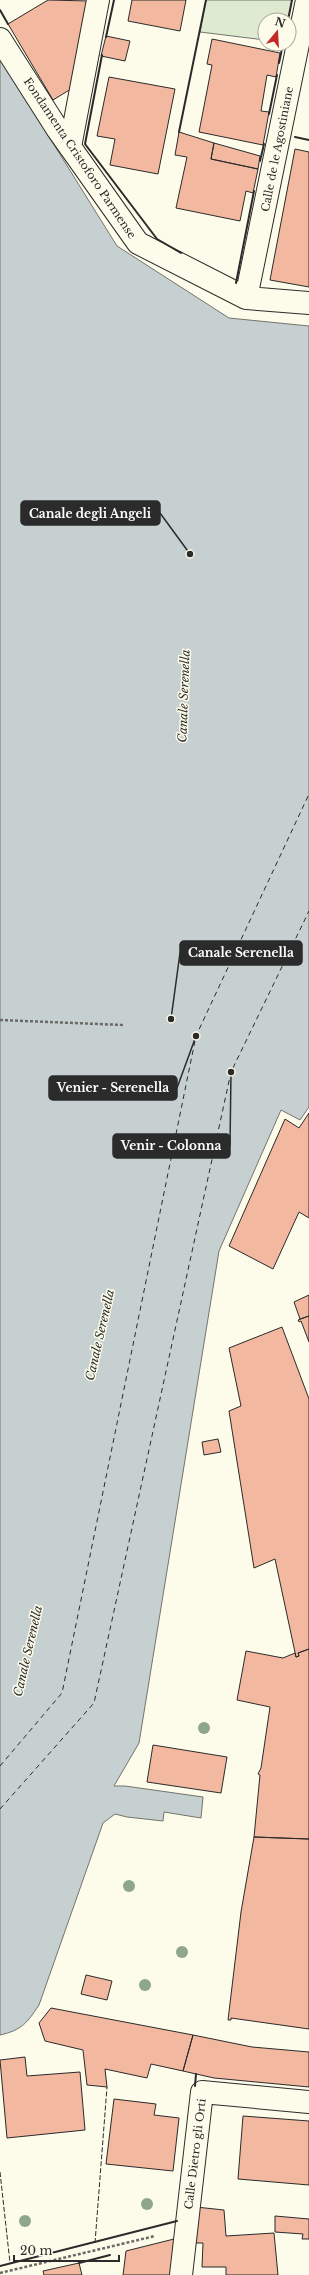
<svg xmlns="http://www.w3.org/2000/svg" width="309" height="2275" font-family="'Libre Baskerville',serif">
  <rect width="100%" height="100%" fill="#fdfbea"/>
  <path fill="#deebd1" stroke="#74746e" d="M206,0H292L288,20H265V40L200,32Z"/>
  <path fill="#c7d0d0" stroke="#74746e" d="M0,58L117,246L229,318L309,326V1107L300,1120L281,1110L219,1251L139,1743L114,1786H125L203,1797L201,1818L164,1812L163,1821L127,1817L115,1814L103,1823L39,2005C27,2023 22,2030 0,2035Z"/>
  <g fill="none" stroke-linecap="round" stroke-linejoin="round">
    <path stroke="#2b2b2b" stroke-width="1" stroke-dasharray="5 4" stroke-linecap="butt" d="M0,1766L62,1693L196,1036L309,794
      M0,1809L94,1703L231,1072L309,911"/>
  </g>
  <path fill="#f2b8a0" stroke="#2b2b2b" d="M48,0L89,1L71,89L53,100L8,24Z
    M132,0H186L180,31L128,21Z
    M106,36L130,41L125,61L101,56Z
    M212,39L280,53L276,77L267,75L261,111L269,112L263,145L199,132L212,65L207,64Z
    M109,77L175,89L158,174L110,165L115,139L97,136Z
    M179,132L214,143L211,159L258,169L253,193L246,191L240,221L176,208L187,157L175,155Z
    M214,143L260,156L258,169L211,159Z
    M295,149L309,152V287L270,280Z
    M309,1113V1218L299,1212L273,1269L229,1246L285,1119L299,1128Z
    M309,1295V1316L300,1319L294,1302Z
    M309,1316V1342L301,1321L299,1322L298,1320Z
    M282,1327L309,1399V1649L298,1653L299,1656L296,1657L275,1559L254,1568L229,1411L241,1406L229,1348Z
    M218,1439L221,1452L204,1455L202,1442Z
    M309,1649V1839L254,1837L260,1775L258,1774L261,1768L270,1707L237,1700L246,1651L283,1658L295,1653L296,1657L299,1656L298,1653Z
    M153,1745L227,1757L221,1793L147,1782Z
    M254,1837L309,1839V2029L231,2018V2020H228L241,1912Z
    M86,1975L112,1981L107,2000L81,1994Z
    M51,2008L193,2035L183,2071L151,2064L147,2078L105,2069L107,2087L87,2085L83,2050L45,2041L39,2023Z
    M193,2035L252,2047L309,2052V2087L214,2078L183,2071Z
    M25,2057L27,2076L80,2072L85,2130L7,2138L0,2060Z
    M114,2099L156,2104L154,2115L179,2118L173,2171L106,2164Z
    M243,2116L309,2121V2185L238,2179Z
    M196,2207L224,2210L226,2236L274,2233L278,2275H226V2267H202L203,2243H192Z
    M275,2216L309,2219V2239H302L303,2234L275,2232Z
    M174,2239L171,2275H123L126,2251Z
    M79,2263L82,2275H44L43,2271Z"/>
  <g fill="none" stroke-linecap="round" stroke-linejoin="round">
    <g stroke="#2b2b2b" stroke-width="24">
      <path id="pedestrian" d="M0,39L58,130L138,243L246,298L309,303
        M70,147L98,0
        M246,298L307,0
        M181,2275L202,2092L309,2102"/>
    </g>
    <path stroke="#6a6964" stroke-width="2.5" stroke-dasharray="3 2" stroke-linecap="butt" d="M0,1020L123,1025
      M0,2273L155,2236"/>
    <use href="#pedestrian" stroke="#fdfbea" stroke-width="22"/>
    <path stroke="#2b2b2b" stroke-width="1" stroke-dasharray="5 2" stroke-linecap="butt" d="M0,2172L10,2263
      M95,2243L107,2087"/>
    <path stroke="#2b2b2b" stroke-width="2" d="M0,10L8,24
      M288,20L292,0
      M106,37L114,0
      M102,55L85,144L157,239L181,253
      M279,63L283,44
      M269,114L277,75
      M179,132L206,0
      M295,137L309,140
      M260,161L264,144
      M236,283L254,191
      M195,2086L196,2074
      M79,2263L110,2255
      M0,2266L177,2221"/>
  </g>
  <g fill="#8ea78a">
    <circle cx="204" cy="1728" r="6"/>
    <circle cx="129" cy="1886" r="6"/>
    <circle cx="182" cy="1952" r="6"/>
    <circle cx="145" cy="1985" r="6"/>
    <circle cx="147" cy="2204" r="6"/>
    <circle cx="25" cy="2221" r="6"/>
  </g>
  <g text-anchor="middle" stroke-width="3" stroke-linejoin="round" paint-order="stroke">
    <g font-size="11" fill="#2b2b2b" stroke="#fdfbea">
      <text transform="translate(277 149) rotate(-79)" y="4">Calle de le Agostiniane</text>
      <text transform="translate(80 158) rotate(56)" y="4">Fondamenta Cristoforo Parmense</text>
      <text transform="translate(195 2154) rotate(-83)" y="4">Calle Dietro gli Orti</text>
    </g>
    <g font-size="12" font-style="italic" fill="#2b2b2b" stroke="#fdfbea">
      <text transform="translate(184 696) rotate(-88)" y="4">Canale Serenella</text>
      <text transform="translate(100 1335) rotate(-77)" y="4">Canale Serenella</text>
      <text transform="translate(28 1651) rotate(-77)" y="4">Canale Serenella</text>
    </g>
  </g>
  <path fill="none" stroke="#2b2b2b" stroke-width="1.5" d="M190 554L160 513M171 1019L180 953M196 1036L177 1088M231 1072L230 1146"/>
  <g fill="#2b2b2b" stroke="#fdfbea" stroke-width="1.5">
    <circle cx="190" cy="554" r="4"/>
    <circle cx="171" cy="1019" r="4"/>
    <circle cx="196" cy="1036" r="4"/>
    <circle cx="231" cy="1072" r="4"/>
  </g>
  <g fill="#2b2b2b" stroke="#2b2b2b" stroke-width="1.5">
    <rect x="21" y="501" width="139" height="24" rx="4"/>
    <rect x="180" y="941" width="122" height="24" rx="4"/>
    <rect x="49" y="1076" width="128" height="24" rx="4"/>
    <rect x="113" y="1134" width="117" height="24" rx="4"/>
  </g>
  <g font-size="12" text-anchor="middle" font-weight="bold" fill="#fff">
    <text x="90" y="518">Canale degli Angeli</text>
    <text x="241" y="957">Canale Serenella</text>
    <text x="113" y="1092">Venier - Serenella</text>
    <text x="171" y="1150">Venir - Colonna</text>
  </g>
  <g transform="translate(277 32) rotate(18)"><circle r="19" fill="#fdfbea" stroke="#a9a89e"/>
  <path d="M0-3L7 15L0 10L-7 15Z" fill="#c62828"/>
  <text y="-6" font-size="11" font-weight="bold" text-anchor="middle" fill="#2b2b2b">N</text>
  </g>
  <path d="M14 2255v6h105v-6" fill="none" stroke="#2b2b2b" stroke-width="2"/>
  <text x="20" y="2255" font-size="12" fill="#2b2b2b" stroke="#fdfbea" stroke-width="3" paint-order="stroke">20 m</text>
</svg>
